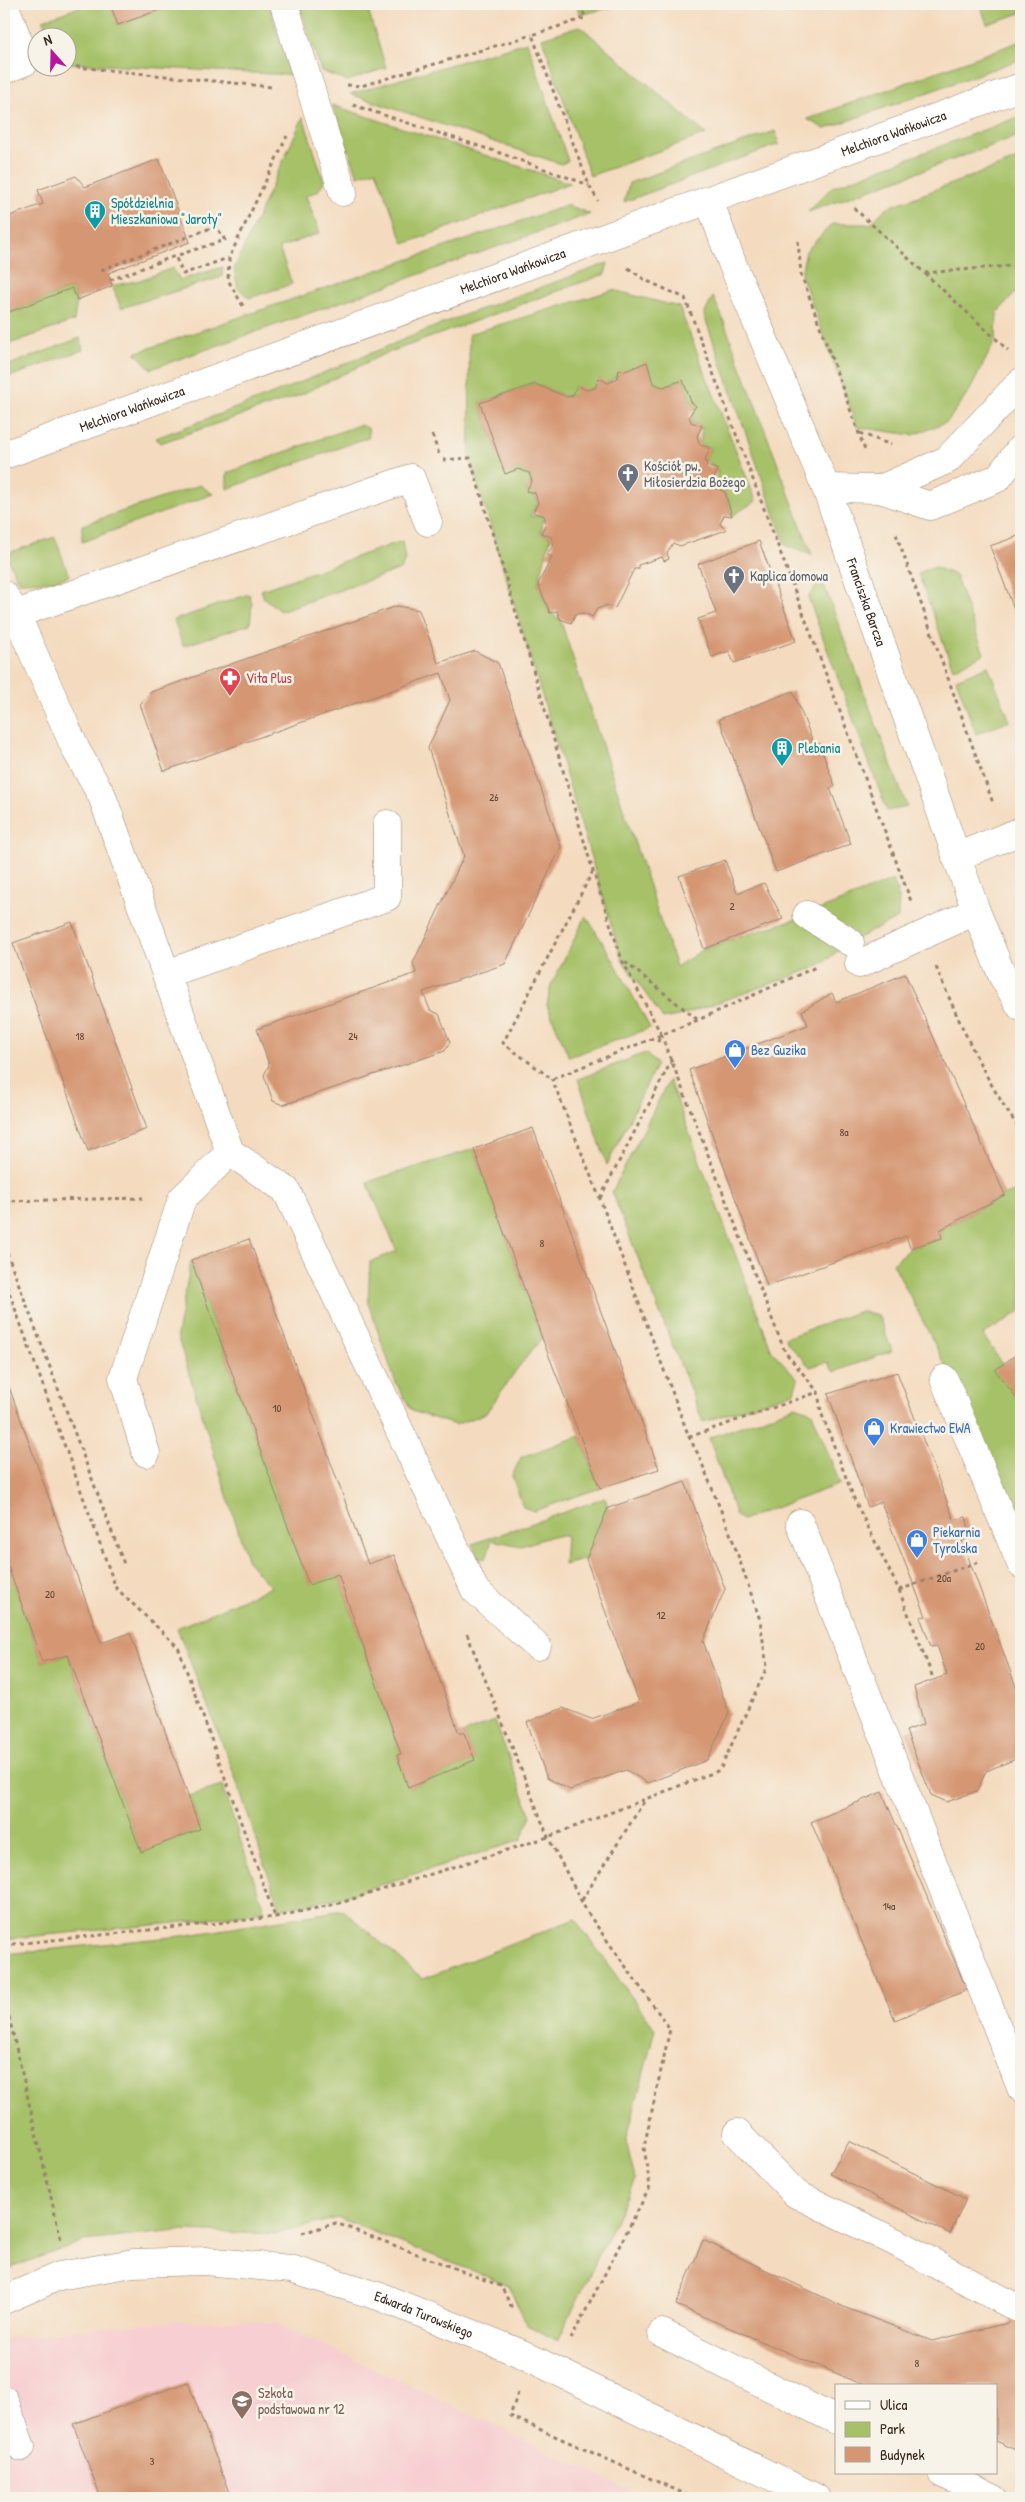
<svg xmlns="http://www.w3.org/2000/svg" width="1025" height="2502" font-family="'Patrick Hand',sans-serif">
  <rect width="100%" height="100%" fill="#f7f3e8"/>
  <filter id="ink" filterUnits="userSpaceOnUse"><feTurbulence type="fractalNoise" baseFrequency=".02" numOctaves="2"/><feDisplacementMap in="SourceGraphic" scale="10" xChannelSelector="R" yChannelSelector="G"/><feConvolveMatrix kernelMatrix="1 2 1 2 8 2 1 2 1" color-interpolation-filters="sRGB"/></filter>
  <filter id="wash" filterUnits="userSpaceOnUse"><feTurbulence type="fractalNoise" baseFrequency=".0096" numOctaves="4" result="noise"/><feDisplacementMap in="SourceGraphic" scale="20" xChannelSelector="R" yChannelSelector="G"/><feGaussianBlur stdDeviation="1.12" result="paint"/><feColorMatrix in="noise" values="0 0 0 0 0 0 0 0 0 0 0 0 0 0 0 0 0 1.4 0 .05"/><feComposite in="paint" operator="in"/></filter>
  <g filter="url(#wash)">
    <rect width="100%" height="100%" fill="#f4dbbf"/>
    <path fill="#f7cfd2" d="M175,2321L275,2322L647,2498H4V2341L12,2337Z"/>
    <path fill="#a6c167" stroke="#707642" d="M88,4H110L118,25L175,4H269L290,75L68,63V38L50,37L43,20Z
      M299,4H366L386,68L347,81L321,71Z
      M576,4H624L580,15Z
      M980,4H1021V13L987,24Z
      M580,26L706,134L590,176L542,38Z
      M1021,41V59L825,129L807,119Z
      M527,42L568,161L561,164L350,94Z
      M332,105L570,183L404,244L376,170L358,176Z
      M1021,116V135L808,212L832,187Z
      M303,117L324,181L318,191L306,196L320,233L279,248L292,284L249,298L238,288L234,269Z
      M775,131L779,144L624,202L629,183Z
      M1021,158V287L997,313L996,339L969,392L947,422L913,435L857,427L801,274L806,251L832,224H870L886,208Z
      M568,205L590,214L151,369L135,353Z
      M608,263L605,274L382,355L298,396L160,443L156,438L265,397L451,320Z
      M223,267L222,277L121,308L112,286L140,280L173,268L180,280Z
      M72,288L77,300L74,321L4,346V314Z
      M613,290L679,307L756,501L732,516L725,492L715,488L718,470L705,460L710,448L700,445L702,426L691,422L696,406L691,402L684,380L663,387L653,383L647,363L625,371L608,383L567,397L535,384L480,403L505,474L518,469L529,473L532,481L526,491L535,493L538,503L530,516H544L541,533L551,537L538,584L550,613L560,619L676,967L704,949L807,915L893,880L899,898L898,918L850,942L817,967L683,1015L663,1019L622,960L470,458L469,334Z
      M713,297L721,314L812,555L786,546L704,315Z
      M80,338L83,350L4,379V367Z
      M359,425L368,428L369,437L227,489V473Z
      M200,485L213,494L82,542V525Z
      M55,537L69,576L53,581L19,582L5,554Z
      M402,541L405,560L401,569L280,611L264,598L261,590Z
      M935,567L955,575L984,654L953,669L918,573Z
      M822,580L907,807L887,811L808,597Z
      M249,594L252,604L250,624L183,646L174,620Z
      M988,666L1010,721L976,734L956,679Z
      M586,916L614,961L650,1028L569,1057L547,1005L551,985Z
      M645,1053L657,1064L607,1165L578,1079Z
      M669,1080L772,1351L798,1379L794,1392L703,1422L612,1192Z
      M474,1149L542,1338L517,1369L486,1413L455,1425L412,1411L396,1383L368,1303L370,1262L397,1251L367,1182Z
      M1021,1190V1311L983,1335L1003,1365L996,1370L1021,1404V1530L986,1444L893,1263L910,1248L942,1238L940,1230L1005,1195Z
      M191,1261L309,1584L338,1574L401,1754L397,1755L408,1788L474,1760L464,1733L495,1721L531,1816L521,1840L339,1898L280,1909L232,1768L177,1628L271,1587L248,1562L177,1335Z
      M861,1311L878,1315L892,1351L834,1372L827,1362L810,1367L788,1344L785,1338Z
      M796,1406L812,1412L840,1484L742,1520L736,1516L709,1438Z
      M580,1436L600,1488L534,1511L523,1507L512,1476L521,1457Z
      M605,1498L608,1508L586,1559L564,1565L566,1536H552L521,1546L492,1540L486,1558L479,1559L472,1544Z
      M4,1555L42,1662L68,1655L141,1851L200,1829L189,1796L222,1786L265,1912L175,1923L4,1939Z
      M343,1910L423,1979L575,1919L655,2029L626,2141L635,2179L558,2341L527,2325L508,2285L338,2218L276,2234L177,2231L84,2241L4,2270V1954L182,1936Z"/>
    <g id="blocks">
      <path fill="#d59773" d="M110,4H175L118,25Z
        M159,159L190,242L108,273L112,286L77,300L72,288L4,314V218L43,204L38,190L76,176L85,187Z
        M647,362L653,383L663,387L683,380L691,402L696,406L689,416L691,422L702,426L697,436L700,445L710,448L705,460L707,466L718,470L712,481L715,488L725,492L732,516L724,515L720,524L726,530L680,546L673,543L667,553L669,559L664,561L662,557L638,565L639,569H634L615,608L607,605L597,609L592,617L584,613L576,614L571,623L560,619L557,611L550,613L538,584L552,557L546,555L554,545L551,537L541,533L546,523L544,516L533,512L538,503L535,493L526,491L532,481L529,473L518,469L505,474L480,403L535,384L567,397L573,395L577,385L586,390L595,388L599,378L608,383L617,379L619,370L625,371Z
        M1021,535V627L990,546Z
        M759,541L796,641L734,663L729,651L712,657L698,619L716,613L698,564Z
        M397,606L419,610L438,663L475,651L498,663L561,847L505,964L423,992L430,1010L439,1014L450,1042L445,1051L283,1105L273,1101L264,1075L269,1065L257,1029L416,973L413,963L464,856L428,748L450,700L441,673L164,771L140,704L151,692Z
        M793,691L815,747L820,746L835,786L830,788L851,844L776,872L719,719Z
        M725,860L737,893L764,883L783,919L704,949L679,876Z
        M72,922L147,1129L88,1151L13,943Z
        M905,974L1005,1195L940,1230L942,1238L910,1248L906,1236L767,1286L689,1070L808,1025L802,1011L832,993L836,1002Z
        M533,1128L659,1469L600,1488L542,1338L474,1149Z
        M249,1239L368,1564L394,1555L459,1733H464L475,1760L408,1788L397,1755L401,1754L338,1574L309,1585L191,1260Z
        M1021,1351V1404L995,1370Z
        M897,1372L954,1520L966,1517L971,1537L962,1541L1021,1700V1757L986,1771L977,1791L947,1802L931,1795L906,1731L924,1724L914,1687L947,1675L937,1645L931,1646L920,1617L926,1616L881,1502L868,1507L828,1394Z
        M4,1373L101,1643L130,1633L200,1829L141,1852L68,1655L42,1662L4,1555Z
        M685,1482L725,1589L703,1641L729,1713L707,1760L648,1783L626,1770L570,1790L547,1778L527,1722L563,1708L591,1719L639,1702L586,1559L608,1508Z
        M882,1792L967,1990L895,2020L811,1822Z
        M849,2141L966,2199L950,2234L830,2174Z
        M703,2240L846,2308L932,2341L1008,2323L1021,2297V2452L996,2441V2386H866L676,2305Z
        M188,2382L231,2498H101L73,2424Z"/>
    </g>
  </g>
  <g filter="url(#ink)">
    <use href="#blocks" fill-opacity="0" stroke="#98826e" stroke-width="1"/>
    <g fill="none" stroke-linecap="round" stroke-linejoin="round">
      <g stroke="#98826e" stroke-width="29">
        <g id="minor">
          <path d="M284,4L343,192"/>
          <path d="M4,70L26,61L4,4"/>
          <path id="s1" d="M709,200L732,263L826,488L976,911L1002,975L1021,1007"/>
          <path id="s2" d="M4,455L1021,87"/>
          <path d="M826,488L880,489L930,506L998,478L1021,448"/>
          <path d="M880,489L947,460L1021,382"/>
          <path d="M4,595L16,614L76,750L102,796L230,1152L286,1190L475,1590L537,1646"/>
          <path d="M16,614L411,478L428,522"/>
          <path d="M956,857L1021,831"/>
          <path d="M807,915L850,942"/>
          <path d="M859,964L976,911"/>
          <path d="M166,974L387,897V824"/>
          <path d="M944,1379L1021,1564"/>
          <path d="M146,1453L123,1378L182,1199L230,1152"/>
          <path d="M800,1523L1021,2088"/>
          <path d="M737,2133L796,2194L895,2242L1017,2308"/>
          <path id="s3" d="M4,2300L59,2276L133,2263L205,2261L291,2269L381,2297L520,2353L816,2498"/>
          <path d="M662,2333L836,2420"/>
          <path d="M4,2400L21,2447"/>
          <path d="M942,2473L992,2498"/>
        </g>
      </g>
      <path stroke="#98826e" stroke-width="3" stroke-dasharray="4 4" stroke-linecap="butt" d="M581,4L585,18L532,35L589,185L598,201
        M68,66L272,87
        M347,85L361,86L532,35
        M353,105L500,153L589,185
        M854,208L1008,350
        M798,241L801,274L866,453
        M628,268L645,280L685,298L911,901
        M101,270L216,226L225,240L175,256
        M925,273L1021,265
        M110,280L175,256L183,274L228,258
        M243,306L228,280L229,258L287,136
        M860,433L891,445
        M432,435L439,454
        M443,460L470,458L593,871L622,960L661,1034L657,1044
        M896,534L993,803
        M593,871L503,1043L552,1079L698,1020L818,966
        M625,962L698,1020
        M936,967C960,1024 985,1081 1021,1131
        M661,1034L785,1352L818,1392L821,1412L855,1501L899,1590L933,1678
        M600,1198L672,1060
        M4,1201L143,1198
        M4,1245L124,1564
        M4,1278L116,1588L178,1647L275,1917
        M689,1437L818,1392
        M899,1590L981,1561
        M467,1634L548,1837L587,1912L670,2029L644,2147L650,2187L571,2339
        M582,1900L645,1800
        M4,1945L275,1917L340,1903L548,1837L720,1770L767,1667L760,1620L732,1538L699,1456L689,1437L600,1199L552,1079
        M4,2012L8,2013L61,2240
        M302,2233L336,2223L501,2286L513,2310
        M518,2393L510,2416L694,2498"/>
      <use href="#minor" stroke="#fff" stroke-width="28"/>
    </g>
  </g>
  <defs>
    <g id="building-pin" transform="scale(1.125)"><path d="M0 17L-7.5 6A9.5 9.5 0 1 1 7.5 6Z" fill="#0f9aa8" stroke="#f7f3e8"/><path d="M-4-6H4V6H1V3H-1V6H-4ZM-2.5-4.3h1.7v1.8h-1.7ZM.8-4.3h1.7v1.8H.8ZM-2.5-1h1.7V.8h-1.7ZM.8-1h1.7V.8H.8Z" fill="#fff"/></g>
    <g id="church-pin" transform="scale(1.125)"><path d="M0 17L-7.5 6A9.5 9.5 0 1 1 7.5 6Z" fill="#6b7280" stroke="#f7f3e8"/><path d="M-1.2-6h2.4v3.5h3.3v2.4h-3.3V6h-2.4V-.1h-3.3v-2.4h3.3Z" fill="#fff"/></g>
    <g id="pharmacy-pin" transform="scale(1.125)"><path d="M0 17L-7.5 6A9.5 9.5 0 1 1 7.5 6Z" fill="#e0444e" stroke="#f7f3e8"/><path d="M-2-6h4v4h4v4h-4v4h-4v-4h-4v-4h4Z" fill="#fff"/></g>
    <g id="shop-pin" transform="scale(1.125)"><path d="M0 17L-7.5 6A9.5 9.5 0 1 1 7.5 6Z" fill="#3f7fe0" stroke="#f7f3e8"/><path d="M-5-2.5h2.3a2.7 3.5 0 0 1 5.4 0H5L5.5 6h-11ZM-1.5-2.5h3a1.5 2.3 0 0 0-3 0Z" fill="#fff"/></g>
    <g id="school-pin" transform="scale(1.125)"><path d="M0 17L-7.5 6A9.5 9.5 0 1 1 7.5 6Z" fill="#8d6e63" stroke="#f7f3e8"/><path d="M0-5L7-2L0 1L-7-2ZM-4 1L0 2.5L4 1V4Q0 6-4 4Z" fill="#fff"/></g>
  </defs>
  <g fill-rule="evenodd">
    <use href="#building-pin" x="95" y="211"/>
    <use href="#church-pin" x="628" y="474"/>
    <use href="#church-pin" x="734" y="576"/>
    <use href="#pharmacy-pin" x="230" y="678"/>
    <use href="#building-pin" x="782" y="748"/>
    <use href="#shop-pin" x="735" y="1050"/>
    <use href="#shop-pin" x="874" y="1428"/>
    <use href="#shop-pin" x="917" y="1540"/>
    <use href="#school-pin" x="242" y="2401"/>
  </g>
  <g text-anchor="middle" stroke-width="5" stroke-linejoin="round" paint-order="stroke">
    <g font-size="11" fill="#624533">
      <text x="494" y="801">26</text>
      <text x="732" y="910">2</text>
      <text x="80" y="1040">18</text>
      <text x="353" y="1040">24</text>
      <text x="844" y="1136">8a</text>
      <text x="542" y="1247">8</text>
      <text x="277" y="1412">10</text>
      <text x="944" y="1582">20a</text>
      <text x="50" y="1598">20</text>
      <text x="661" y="1619">12</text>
      <text x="980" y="1650">20</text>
      <text x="889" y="1910">14a</text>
      <text x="917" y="2367">8</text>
      <text x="152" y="2465">3</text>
    </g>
    <g font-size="14" fill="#3b2a1e" stroke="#f7f3e8">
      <text dy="5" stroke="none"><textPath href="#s2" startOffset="946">Melchiora Wańkowicza</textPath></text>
      <text dy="5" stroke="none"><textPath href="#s2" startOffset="541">Melchiora Wańkowicza</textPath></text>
      <text dy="5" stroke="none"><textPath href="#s2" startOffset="136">Melchiora Wańkowicza</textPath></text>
      <text dy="5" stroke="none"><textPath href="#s1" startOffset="432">Franciszka Barcza</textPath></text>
      <text dy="5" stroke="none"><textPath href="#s3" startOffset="434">Edwarda Turowskiego</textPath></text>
    </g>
    <g font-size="14" fill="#0d838f" stroke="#f7f3e8" text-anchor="start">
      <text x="111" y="208">Spółdzielnia<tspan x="111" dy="16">Mieszkaniowa "Jaroty"</tspan></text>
      <text x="798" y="753">Plebania</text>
    </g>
    <g font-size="14" fill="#5b616d" stroke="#f7f3e8" text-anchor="start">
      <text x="644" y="471">Kościół pw.<tspan x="644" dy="16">Miłosierdzia Bożego</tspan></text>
      <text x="750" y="581">Kaplica domowa</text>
    </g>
    <g font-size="14" fill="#be3a42" stroke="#f7f3e8" text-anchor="start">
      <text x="246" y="683">Vita Plus</text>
    </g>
    <g font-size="14" fill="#366cbe" stroke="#f7f3e8" text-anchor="start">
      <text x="751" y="1055">Bez Guzika</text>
      <text x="890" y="1433">Krawiectwo EWA</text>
      <text x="933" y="1537">Piekarnia<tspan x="933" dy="16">Tyrolska</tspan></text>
    </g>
    <g font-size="14" fill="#785e54" stroke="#f7f3e8" text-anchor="start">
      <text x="258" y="2398">Szkoła<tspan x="258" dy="16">podstawowa nr 12</tspan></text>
    </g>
  </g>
  <rect width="1025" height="2502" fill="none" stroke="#f7f3e8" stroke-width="20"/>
  <rect x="835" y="2384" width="162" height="90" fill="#f7f3e8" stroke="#aca397"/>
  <rect x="845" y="2401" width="25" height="8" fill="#ffffff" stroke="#aca397"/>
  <text x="880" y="2410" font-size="15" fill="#3b2a1e">Ulica</text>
  <rect x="845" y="2422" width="25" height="15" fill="#a6c167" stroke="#aca397"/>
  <text x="880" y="2434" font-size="15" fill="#3b2a1e">Park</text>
  <rect x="845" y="2447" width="25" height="15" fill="#d59773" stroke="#aca397"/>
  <text x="880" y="2460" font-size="15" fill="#3b2a1e">Budynek</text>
  <g transform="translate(52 52) rotate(340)"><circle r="24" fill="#f7f3e8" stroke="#aca397"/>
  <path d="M0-4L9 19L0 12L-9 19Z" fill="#b5179e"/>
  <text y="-8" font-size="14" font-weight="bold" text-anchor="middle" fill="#3b2a1e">N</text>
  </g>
</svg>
